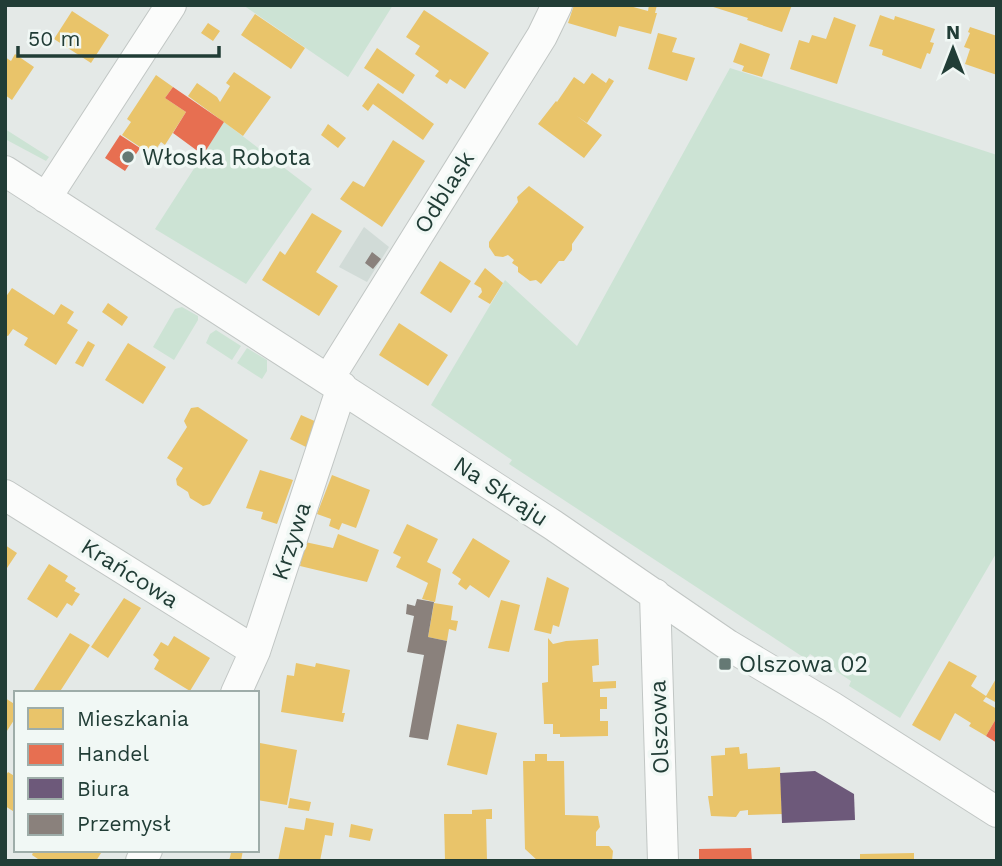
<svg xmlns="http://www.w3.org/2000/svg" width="1002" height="866" font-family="'Work Sans',sans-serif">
  <rect width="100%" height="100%" fill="#e4e9e7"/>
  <path fill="#d1dbd7" d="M364,227L389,247L367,282L339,267Z"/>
  <path fill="#cce3d4" d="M243,5H393L348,77Z
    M730,68L997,155V552L900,718L849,686L851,681L810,654L806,659L509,464L512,460L431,405L505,280L577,346Z
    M224,122L312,189L246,284L155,229Z
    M5,129L49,157L46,161L5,139Z
    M182,307L198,316V320L174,360L153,347L175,309Z
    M216,330L241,346L232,360L206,343L210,334Z
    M247,348L267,360V371L262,379L237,363Z"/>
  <path fill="#e9c46a" d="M574,5H626L648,11L649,5H657L655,13H657L651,34L619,26L616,37L568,23Z
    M707,5H792L782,32L747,20L748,18Z
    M424,10L489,53L465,89L450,79L447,84L435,76L439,71L415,54L420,46L406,37Z
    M72,11L109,35L91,63L54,39Z
    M255,14L305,48L291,69L241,35Z
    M880,15L894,20L895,16L935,29L930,42L934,43L930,54L927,53L921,69L882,55L883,50L869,46Z
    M834,17L856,25L837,84L790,69L799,40L809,43L812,35L826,39Z
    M208,23L220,31L213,41L201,33Z
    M970,27L997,36V75L965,64L970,49L964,47L970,33L968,32Z
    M658,33L677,38L672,52L695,58L687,81L648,69Z
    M740,43L770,54L762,77L742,71L744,66L733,62Z
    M377,48L415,75L403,94L364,68Z
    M15,54L34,67L12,100L5,95V57L11,61Z
    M234,72L271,97L243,136L188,96L197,83L217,97L220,102L230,86L226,83Z
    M592,73L606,83L609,78L614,81L587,123L577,116L602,135L584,158L538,124L556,101L557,102L574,77L584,84Z
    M156,75L173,87L165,98L186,112L165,145L161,142L152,155L122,135L131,122L127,119Z
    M378,83L434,124L423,140L373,104L368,111L362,106Z
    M328,124L346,138L338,148L321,135Z
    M393,140L425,161L382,227L340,199L353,181L364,187Z
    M529,186L584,227L572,244V250L564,261H559L541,284L536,280L530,281L518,272V267L512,263L514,260L508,255L503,257L495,256L489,247V242L518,202L517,197Z
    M312,213L342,231L316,272L338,286L319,316L262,280L280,251L285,255Z
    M440,261L471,281L451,313L420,293Z
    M485,268L503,283L490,304L478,297L482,292L481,288L474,284Z
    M12,288L54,315L61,304L74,312L67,323L78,330L56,365L24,345L28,338L13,329L8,336L5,335V298Z
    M108,303L128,317L122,326L102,312Z
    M399,323L448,355L428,386L379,355Z
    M88,341L95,345L83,367L75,363Z
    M128,343L166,367L143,404L105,380Z
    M198,407L248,440L210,504L203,506L190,498L188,492L177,485L176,479L183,468L167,458L187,427L184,421L191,408Z
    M301,415L319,423L308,448L290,439Z
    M260,470L293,480L277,524L261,519L263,512L246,508Z
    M332,475L370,490L356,528L342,523L339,530L329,526L331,519L317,514Z
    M407,524L438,539L427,562L441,569L435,602L422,599L428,583L396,567L401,557L393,553Z
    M338,534L379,550L367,582L300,566L305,542L333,548Z
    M473,538L510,561L489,598L470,585L466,590L458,584L461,579L452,573Z
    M5,545L17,553L5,571Z
    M49,564L68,576L65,581L76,588L74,591L80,594L72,606L67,603L57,618L27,599Z
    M547,577L569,588L559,627L553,625L551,634L534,630Z
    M124,598L141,608L108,658L91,647Z
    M501,600L520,605L509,652L488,648Z
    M434,603L453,606L451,620L458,621L456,631L449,629L447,641L428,637Z
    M70,633L90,645L59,693H35L33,691Z
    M174,636L210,658L190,691L154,669L159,660L153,655L161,642L168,646Z
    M548,638L553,644L566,641L598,639L599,665L592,666L593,682L616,681V688L600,689V697H607V709H600V721H608V736L560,737V734H553V724H544L542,683L548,682Z
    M949,661L977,676L971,686L986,696L997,677V703L986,697L983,701L997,709V717L986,736L969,726L971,723L955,713L940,741L912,725Z
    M296,663L315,667L316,663L350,670L342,713H345L343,722L281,712L287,675L294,676Z
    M5,698L16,705V717L5,734Z
    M457,724L497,733L487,775L447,765Z
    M260,743L297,750L287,805L257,800V756Z
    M739,747L740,754L747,753L748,769L780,767L782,814L748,815V810L740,811L736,817L711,816L708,796H713L711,756L725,755V748Z
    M535,754H547V761H564L565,815L598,816L600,827L596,832V846H609L613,851L612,861H538L525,849L523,761H535Z
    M8,772L16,777V813L5,806V777Z
    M290,798L311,802L309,811L288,808Z
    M492,809V819H486L487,861H445L444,814H472V810Z
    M306,818L334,823L332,836L325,835L320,861H278L285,827L304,830Z
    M351,824L373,829L370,841L349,837Z
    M34,850H96L101,853L96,861H41L32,855Z
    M222,850H243L241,861H229L231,853Z
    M914,853V861H860V854Z"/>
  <path fill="#e76f51" d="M173,87L224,122L203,155L173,133L186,112L165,98Z
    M120,135L140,148L125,171L105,158Z
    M997,717V743L986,736Z
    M751,848L752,861H699V849Z"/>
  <path fill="#6d597a" d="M815,771L854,794L855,820L782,823L780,773Z"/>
  <path fill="#8a817c" d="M372,252L381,259L373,269L365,263Z
    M417,599L434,602L428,637L447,641L428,740L409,737L424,655L407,652L414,616L406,614L407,604L415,606Z"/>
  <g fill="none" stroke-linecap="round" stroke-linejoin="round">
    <g stroke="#c1c6c4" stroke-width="32">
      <path id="minor" d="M5,171L553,525L728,645L832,707L997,812
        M46,198L171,5
        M329,378L542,36L557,5
        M5,495L255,651
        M655,594L663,861
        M236,693L255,651L342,387
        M141,861L147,850"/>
    </g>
    <use href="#minor" stroke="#fbfcfb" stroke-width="30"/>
  </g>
  <g fill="#657974" stroke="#f1f8f5" stroke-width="2.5">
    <circle cx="128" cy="157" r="7"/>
    <rect x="718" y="657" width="14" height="14" rx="3.5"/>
  </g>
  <g text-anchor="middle" stroke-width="7" stroke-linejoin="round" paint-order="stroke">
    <g font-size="23" fill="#213d36" stroke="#f1f8f5" text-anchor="start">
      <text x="142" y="165">Włoska Robota</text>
      <text x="739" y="672">Olszowa 02</text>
    </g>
    <g font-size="23" fill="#213d36" stroke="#f1f8f5">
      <text transform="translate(444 192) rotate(-58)" y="8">Odblask</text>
      <text transform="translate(501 491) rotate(33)" y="8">Na Skraju</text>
      <text transform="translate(291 541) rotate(-72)" y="8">Krzywa</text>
      <text transform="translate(130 573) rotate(32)" y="8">Krańcowa</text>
      <text transform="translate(659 727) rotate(-92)" y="8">Olszowa</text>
    </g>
  </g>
  <rect width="1002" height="866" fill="none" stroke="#213d36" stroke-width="14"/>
  <rect x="14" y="691" width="245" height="161" fill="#f1f8f5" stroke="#9eada9" stroke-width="2"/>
  <rect x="28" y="708" width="35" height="21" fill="#e9c46a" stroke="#9eada9" stroke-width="2"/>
  <text x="77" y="726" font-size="21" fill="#213d36">Mieszkania</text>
  <rect x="28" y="744" width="35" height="21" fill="#e76f51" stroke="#9eada9" stroke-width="2"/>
  <text x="77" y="761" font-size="21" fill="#213d36">Handel</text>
  <rect x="28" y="778" width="35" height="21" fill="#6d597a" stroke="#9eada9" stroke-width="2"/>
  <text x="77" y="796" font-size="21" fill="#213d36">Biura</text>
  <rect x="28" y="814" width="35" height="21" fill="#8a817c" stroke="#9eada9" stroke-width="2"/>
  <text x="77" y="831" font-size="21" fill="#213d36">Przemysł</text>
  <g transform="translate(953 49)" stroke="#f1f8f5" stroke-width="5" paint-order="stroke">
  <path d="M0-5L12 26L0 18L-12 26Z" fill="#213d36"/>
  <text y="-10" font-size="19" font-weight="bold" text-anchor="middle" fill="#213d36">N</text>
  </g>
  <path d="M18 46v10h201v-10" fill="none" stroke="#213d36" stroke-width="3.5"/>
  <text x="28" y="46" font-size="21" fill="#213d36" stroke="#f1f8f5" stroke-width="5" paint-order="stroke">50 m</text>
</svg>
